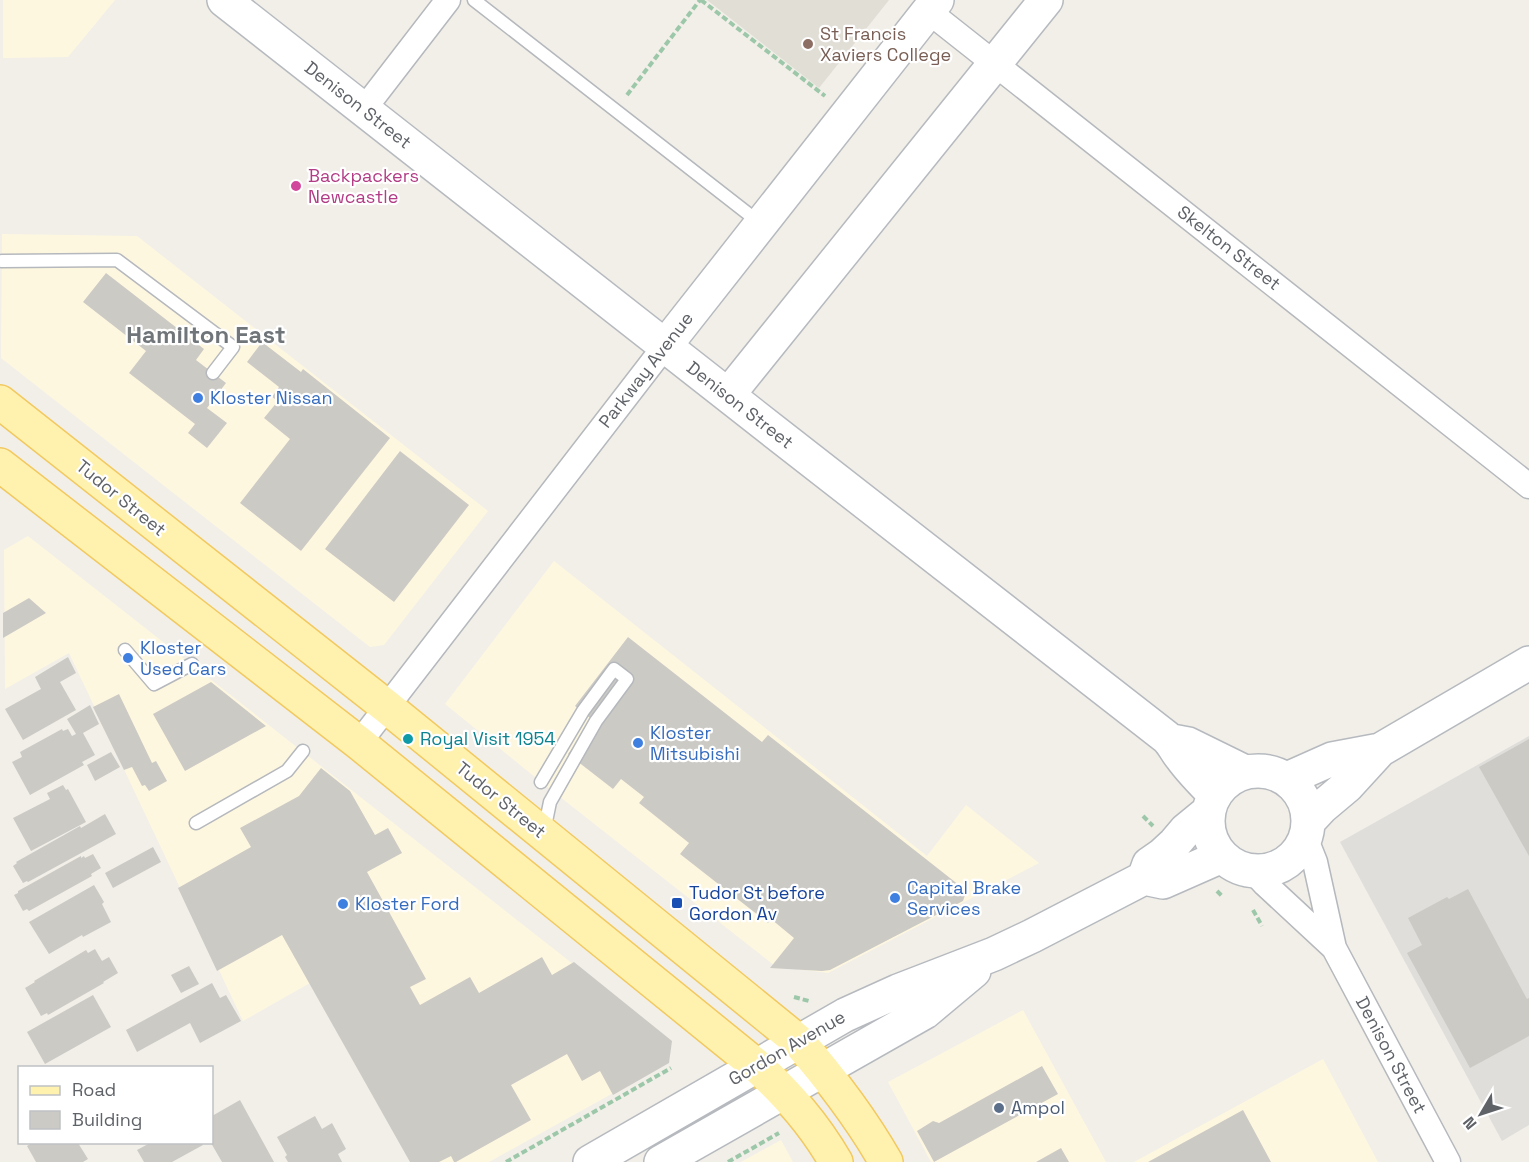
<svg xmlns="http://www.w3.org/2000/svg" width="1529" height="1162" font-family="'Space Grotesk',sans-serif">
  <rect width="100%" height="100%" fill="#f1efe8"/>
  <path fill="#fef7e0" d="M3,0H115L68,57L3,58Z
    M2,234L137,236L488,511L384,645L370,647L1,358Z
    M28,536L671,1041L669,1062L489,1162H411L310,983L243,1021L69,653L5,689L4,550Z
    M554,561L927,856L966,805L1039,863L828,973L775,966L541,782L445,704Z
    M1023,1010L1106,1162H931L888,1082Z
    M1323,1059L1378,1162H1134Z
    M781,1140L793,1162H741Z"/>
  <path fill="#e0deda" d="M1529,736V1125L1502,1141L1340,842Z"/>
  <path fill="#e1ded6" d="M707,0H889L819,88Z"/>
  <path fill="#cccac5" d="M106,273L204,349L196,360L226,383L207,408L227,423L207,448L188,433L195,424L129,373L146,351L83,302Z
    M262,342L301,372L303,369L390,438L301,551L240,503L290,439L264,418L278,401L272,397L279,387L247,362Z
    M400,451L469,505L394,602L325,549Z
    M29,598L46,613L3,638V613Z
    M628,637L762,742L768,735L964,889L965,895L963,901L830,970L822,971L770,968L794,938L771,919L768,923L680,854L689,843L639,803L644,797L621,779L613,789L568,754L594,721L575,706Z
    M68,657L76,673L60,682L76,710L23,740L5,709L41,689L35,677Z
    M211,682L266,726L185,771L153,714Z
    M119,694L152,763L156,761L167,781L149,791L145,785L142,786L132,767L124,770L93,707Z
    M90,705L99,724L83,733L95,755L82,762L84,765L30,795L12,762L22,757L20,752L62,729L63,731L68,729L72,736L76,734L67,719Z
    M1529,739V856L1479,767Z
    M111,752L120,767L95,781L87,765Z
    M321,768L350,791L375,835L388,828L402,853L367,872L426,979L410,987L420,1005L470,977L479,993L542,957L552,975L574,962L672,1041L669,1063L613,1095L600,1071L582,1081L567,1054L511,1085L531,1120L456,1162H454L451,1156L439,1162H410L282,935L217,971L178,888L251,847L240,828L299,796Z
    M63,785L66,790L68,789L86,822L31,851L13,818L50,799L47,793Z
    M105,814L116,834L28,882L27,881L23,883L13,866L17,863L16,862L80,826L81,828Z
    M153,847L161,862L113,888L105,873Z
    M93,854L101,868L91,874L92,876L29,911L27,909L23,911L14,895L18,893V891L81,856V858L84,856L85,858Z
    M94,885L104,902L102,904L111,922L83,937L82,935L49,954L29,922Z
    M1468,889L1527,999L1529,998V1036L1470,1068L1407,953L1422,945L1408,918L1447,897L1449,899Z
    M95,949L102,961L109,957L118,973L103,982L104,983L48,1015L47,1013L41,1016L25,988L35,982L34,981L86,950L88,953Z
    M189,966L199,984L181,993L171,975Z
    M212,983L220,998L226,995L241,1021L200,1043L190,1023L137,1052L126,1030Z
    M93,995L111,1027L45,1064L27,1032Z
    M1042,1066L1058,1094L934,1162L917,1131L933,1121L939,1123Z
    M240,1100L274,1162H222L211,1143L212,1116Z
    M1243,1110L1271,1162H1148Z
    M315,1116L322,1129L332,1123L346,1149L338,1154L342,1162H288L285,1157L287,1155L277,1137Z
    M32,1143H78L88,1159L83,1162H36L27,1146Z
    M150,1143H202L203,1145L172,1162H144L137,1150Z
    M1061,1148L1069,1162H1036Z"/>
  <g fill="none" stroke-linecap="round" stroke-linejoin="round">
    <g stroke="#b5b8bc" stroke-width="15">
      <path id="lane" d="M474,0L760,223
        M2,261L117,260L233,347L213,373
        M125,650L154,684L192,664
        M541,782L583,711L614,669L627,679L596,721L550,802L544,831
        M196,823L287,771L303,751"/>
    </g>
    <g stroke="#b5b8bc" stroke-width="27">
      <path id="street" d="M928,11L1529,486
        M364,109L448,0
        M359,743L665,346
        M1305,837L1315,862L1334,948L1448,1162
        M1253,871L1265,884L1334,948"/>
    </g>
    <g stroke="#b6babf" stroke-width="36">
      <path id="secondary" d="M224,0L776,433L1166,737C1173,743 1175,750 1181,757C1191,771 1203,783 1215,795
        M665,346L937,0
        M728,395L1046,0
        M1172,741L1188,744L1245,772
        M1208 821a50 50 0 1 1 100 0a50 50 0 1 1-100 0Z
        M1287,779L1332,759L1380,750
        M1308,822L1322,807L1347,786L1380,750L1529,663
        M1144,878L1163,882L1222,856
        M590,1162L845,1015L898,991L994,954L1032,936L1144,878L1149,864L1162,855L1175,843L1186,830L1208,812
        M661,1162L925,1012L974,971"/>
    </g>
    <g stroke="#f2c960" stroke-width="36">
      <path id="primary" d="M0,402L387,707L798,1041C831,1079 861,1118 886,1162
        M0,465L359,743L757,1066C789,1096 814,1124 836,1162"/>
    </g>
    <path stroke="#9cc7a9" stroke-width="4" stroke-dasharray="6 3" stroke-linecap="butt" d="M701,0L825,96
      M627,95L700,0
      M1143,816L1153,826
      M1217,891L1223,897
      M1253,910L1262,926
      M794,997L809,1001
      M506,1162L671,1068
      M728,1162L779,1133"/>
    <use href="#lane" stroke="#fff" stroke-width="12"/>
    <use href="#street" stroke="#fff" stroke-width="24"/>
    <use href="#secondary" stroke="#fff" stroke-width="33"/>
    <use href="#primary" stroke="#fff2af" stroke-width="33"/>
  </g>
  <circle fill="#8d6e63" stroke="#fff" stroke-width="2" cx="808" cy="44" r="6"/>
  <circle fill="#d1479c" stroke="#fff" stroke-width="2" cx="296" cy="186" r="6"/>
  <g fill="#3f7fe0" stroke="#fff" stroke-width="2">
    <circle cx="198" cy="398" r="6"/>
    <circle cx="128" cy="658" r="6"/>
    <circle cx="638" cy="743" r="6"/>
    <circle cx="895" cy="898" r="6"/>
    <circle cx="343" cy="904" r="6"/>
  </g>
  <circle fill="#0f9aa8" stroke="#fff" stroke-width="2" cx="408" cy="739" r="6"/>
  <rect fill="#1a4fb4" stroke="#fff" stroke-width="2" x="671" y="897" width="12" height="12" rx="3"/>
  <circle fill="#5c6f8a" stroke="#fff" stroke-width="2" cx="999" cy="1108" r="6"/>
  <g text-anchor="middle" stroke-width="4.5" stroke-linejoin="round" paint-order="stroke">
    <g font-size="18" fill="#785e54" stroke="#fff" text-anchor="start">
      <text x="820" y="40">St Francis<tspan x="820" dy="21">Xaviers College</tspan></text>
    </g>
    <g font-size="18" fill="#5f6368" stroke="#fff">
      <text transform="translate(358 105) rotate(38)" y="6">Denison Street</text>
      <text transform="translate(1229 248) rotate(38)" y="6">Skelton Street</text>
      <text transform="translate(646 370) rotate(-52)" y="6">Parkway Avenue</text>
      <text transform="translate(740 405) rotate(38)" y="6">Denison Street</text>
      <text transform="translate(121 498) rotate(39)" y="6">Tudor Street</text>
      <text transform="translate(501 800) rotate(39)" y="6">Tudor Street</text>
      <text transform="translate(787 1048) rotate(-30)" y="6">Gordon Avenue</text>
      <text transform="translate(1391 1055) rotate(62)" y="6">Denison Street</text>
    </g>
    <g font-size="18" fill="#b23c85" stroke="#fff" text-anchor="start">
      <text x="308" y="182">Backpackers<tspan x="308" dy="21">Newcastle</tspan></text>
    </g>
    <g font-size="18" fill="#366cbe" stroke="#fff" text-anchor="start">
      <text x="210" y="404">Kloster Nissan</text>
      <text x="140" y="654">Kloster<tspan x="140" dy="21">Used Cars</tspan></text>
      <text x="650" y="739">Kloster<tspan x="650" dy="21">Mitsubishi</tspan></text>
      <text x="907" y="894">Capital Brake<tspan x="907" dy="21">Services</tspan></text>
      <text x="355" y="910">Kloster Ford</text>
    </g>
    <g font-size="18" fill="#0d838f" stroke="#fff" text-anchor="start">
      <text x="420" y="745">Royal Visit 1954</text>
    </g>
    <g font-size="18" fill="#164399" stroke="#fff" text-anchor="start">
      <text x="689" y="899">Tudor St before<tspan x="689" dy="21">Gordon Av</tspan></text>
    </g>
    <g font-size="18" fill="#4e5e75" stroke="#fff" text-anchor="start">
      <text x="1011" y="1114">Ampol</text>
    </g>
    <g font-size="24" font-weight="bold" fill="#70757a" stroke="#fff">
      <text x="206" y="343">Hamilton East</text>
    </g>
  </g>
  <rect x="18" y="1066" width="195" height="78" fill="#ffffff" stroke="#bfc1c3" stroke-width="1.5"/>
  <rect x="30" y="1086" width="30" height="9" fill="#fff2af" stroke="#bfc1c3" stroke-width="1.5"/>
  <text x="72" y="1096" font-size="18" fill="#5f6368">Road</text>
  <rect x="30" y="1111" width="30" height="18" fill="#cccac5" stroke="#bfc1c3" stroke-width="1.5"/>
  <text x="72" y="1126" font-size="18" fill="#5f6368">Building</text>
  <g transform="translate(1481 1114) rotate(231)" stroke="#ffffff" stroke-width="4.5" paint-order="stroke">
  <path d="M0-4.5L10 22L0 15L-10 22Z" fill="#5f6368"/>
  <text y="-9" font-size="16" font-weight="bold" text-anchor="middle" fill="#5f6368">N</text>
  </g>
</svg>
